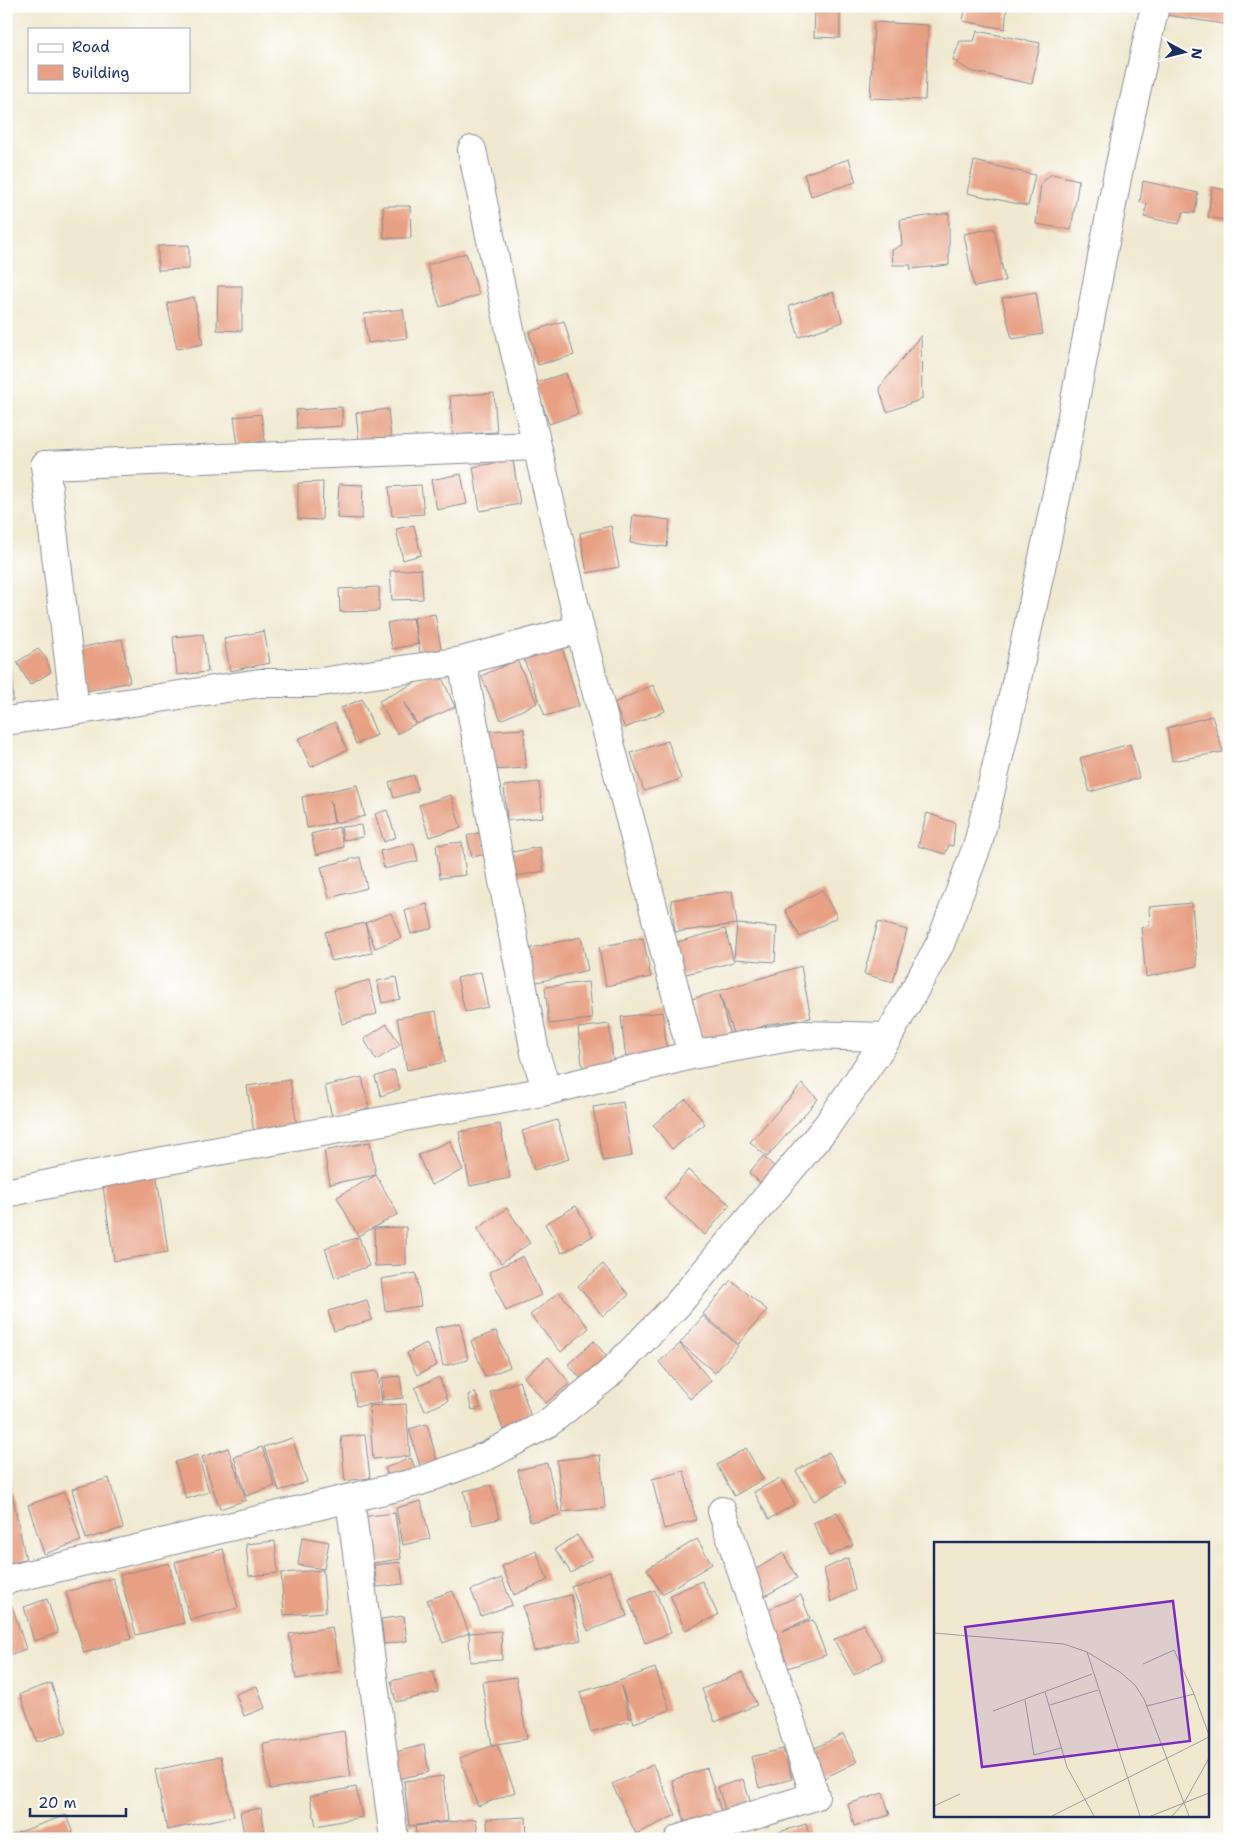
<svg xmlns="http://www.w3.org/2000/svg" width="1236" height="1845" font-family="'Shantell Sans',sans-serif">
  <rect width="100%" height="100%" fill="#fff"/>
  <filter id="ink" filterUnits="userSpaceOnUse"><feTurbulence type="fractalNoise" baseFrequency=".02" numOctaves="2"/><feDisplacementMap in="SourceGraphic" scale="10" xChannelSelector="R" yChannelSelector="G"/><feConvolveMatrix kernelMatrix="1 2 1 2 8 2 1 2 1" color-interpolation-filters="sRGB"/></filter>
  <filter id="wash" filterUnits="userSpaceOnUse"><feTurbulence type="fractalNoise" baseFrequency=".0096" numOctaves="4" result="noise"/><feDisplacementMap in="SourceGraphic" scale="20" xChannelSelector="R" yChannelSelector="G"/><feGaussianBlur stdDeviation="1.12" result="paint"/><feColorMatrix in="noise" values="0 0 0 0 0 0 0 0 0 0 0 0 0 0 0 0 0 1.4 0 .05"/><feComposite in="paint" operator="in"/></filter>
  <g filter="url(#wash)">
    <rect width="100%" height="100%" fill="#f0e9d0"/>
    <g id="blocks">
      <path fill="#e7a083" d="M815,6L840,7V38L814,37Z
        M966,6H1007L1005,29L963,21Z
        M1167,6H1230V25L1166,15Z
        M874,22L928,25L925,100L870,98Z
        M977,31L1040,43L1032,84L970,71L953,60L960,41H974Z
        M849,159L856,182L811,196L804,174Z
        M974,161L1035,175L1028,206L967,193Z
        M1052,174L1079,180L1071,230L1036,224L1041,183Z
        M1143,181L1198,193L1195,213L1183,212L1179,224L1144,217L1147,204L1140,202Z
        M1212,187L1230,191V221L1208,217Z
        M383,206H410L411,238H384Z
        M949,213V265L910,269L911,265H893L892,250L902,245L900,220Z
        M994,228L1005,281L974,287L964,234Z
        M189,245V269L158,270V246Z
        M466,253L479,295L440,307L427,265Z
        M218,286H242V331L217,330Z
        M833,292L843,322L799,337L789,306Z
        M1036,292L1043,334L1012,339L1002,298Z
        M194,297L203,344L177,349L167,303Z
        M403,309L407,338L368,343L364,314Z
        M564,321L574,355L538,365L529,332Z
        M921,335L922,399L887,412L879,388Z
        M566,373L578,414L549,424L535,383Z
        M494,393L497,432L453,435L450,396Z
        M342,407V426L297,429L296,410Z
        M388,409L391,439L359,442L356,413Z
        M261,414L265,441L238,445L234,417Z
        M513,460L520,504L480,511L473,467Z
        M461,474L467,504L437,510L431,480Z
        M323,482L322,520L298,519V483Z
        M339,484L363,485L362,519L337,518Z
        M421,485L424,514L392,516L389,487Z
        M633,515L670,520L667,547L630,543Z
        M414,525L421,555L403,560L396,529Z
        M611,526L619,567L587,573L580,533Z
        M421,569L423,599L392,600L390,571Z
        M379,587V611L340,612L339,589Z
        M435,614L443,660L422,663L414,618Z
        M413,618L418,644L392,649L387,623Z
        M264,631L270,663L230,671L224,639Z
        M203,634L208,672L177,675L173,637Z
        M122,639L130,682L87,691L79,648Z
        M562,647L579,706L545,716L523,657Z
        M38,649L46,658L51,672L30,685L17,662Z
        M517,660L537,703L501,720L481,676Z
        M6,667H11L13,701H6Z
        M439,671L455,707L417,724L403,701L415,724L397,734L379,701Z
        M653,685L665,711L625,728L614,703Z
        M362,699L377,735L356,744L341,708Z
        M1212,716L1223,752L1172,761L1167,728Z
        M335,722L347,750L311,767L298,739Z
        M524,729L526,768L491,770L489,731Z
        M668,741L681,779L644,791L631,753Z
        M1130,744L1139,778L1090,792L1080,758Z
        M414,775L418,791L394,798L389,782Z
        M539,782L543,817L507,821L504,786Z
        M357,785L365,816L335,823L330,800L334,823L307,828L302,797Z
        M451,795L461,828L429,837L419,805Z
        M387,810L396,837L384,842L375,814Z
        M927,813L955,823L953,846L949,845L945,854L918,846Z
        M361,825L363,837L343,840L341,827Z
        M339,827L344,847L316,855L311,834Z
        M482,832L487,854L472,857L467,836Z
        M462,842L466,875L440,878L436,845Z
        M414,843L418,861L384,869L380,851Z
        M540,847L544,871L511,877L507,853Z
        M360,857L367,888L329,898L321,867Z
        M822,890L837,917L800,937L785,910Z
        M732,891L737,924L675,932L671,900Z
        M1192,903L1197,966L1146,977L1141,928L1150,925L1149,907Z
        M427,904L433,928L411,934L405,911Z
        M391,913L401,938L375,948L365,923L372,953L331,961L325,932L365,923Z
        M878,922L907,930L893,982L864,974Z
        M737,924L777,927L775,962L734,959Z
        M725,929L734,962L678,976L670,944Z
        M581,937L588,970L529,984L522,950Z
        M643,938L651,977L606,986L599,947Z
        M801,966L811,1018L770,1024L734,1036L720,995L730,1037L704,1044L692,999Z
        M481,972L488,1007L465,1012L457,978Z
        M396,977L400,999L382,1003L377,981Z
        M369,980L377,1014L342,1024L334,990Z
        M588,982L592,1019L549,1024L545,987Z
        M436,1011L445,1062L407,1070L397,1018Z
        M663,1012L667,1054L626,1059L621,1017Z
        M387,1024L400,1045L376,1060L364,1039Z
        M609,1024L614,1069L583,1073L578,1028Z
        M394,1070L400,1089L381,1096L375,1077Z
        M362,1077L369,1108L332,1117L325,1086Z
        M290,1080L297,1127L254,1133L247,1086Z
        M802,1084L818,1099L767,1157L750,1142Z
        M686,1099L705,1124L672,1149L653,1125Z
        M623,1102L632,1156L603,1161L593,1107Z
        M557,1120L569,1159L534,1170L522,1131Z
        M500,1124L510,1178L470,1186L459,1132Z
        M450,1141L463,1170L431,1185L418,1155Z
        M370,1142L376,1175L330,1184L324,1151Z
        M763,1156L778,1170L764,1186L749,1173Z
        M688,1170L730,1205L705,1235L664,1199Z
        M156,1171L168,1252L114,1261L102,1180Z
        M376,1175L398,1214L358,1236L337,1197Z
        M576,1206L593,1236L562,1253L545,1224Z
        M507,1208L530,1243L501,1263L477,1229Z
        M406,1227V1265L375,1266L374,1228Z
        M359,1237L369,1266L335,1278L325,1248Z
        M523,1256L541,1295L506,1311L489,1272Z
        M603,1264L629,1295L603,1316L578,1286Z
        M416,1273L421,1306L385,1311L381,1279Z
        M731,1280L767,1310L738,1344L703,1314Z
        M559,1292L589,1328L561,1352L530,1315Z
        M367,1300L372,1320L334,1331L328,1311Z
        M703,1316L738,1346L715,1373L680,1343Z
        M460,1323L468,1360L443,1366L435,1328Z
        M496,1331L510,1367L485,1377L471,1341Z
        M594,1341L607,1357L581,1379L568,1364Z
        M426,1343L437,1365L417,1375L407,1353Z
        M680,1344L711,1381L690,1399L659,1362Z
        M548,1357L570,1383L546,1403L524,1377Z
        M378,1371L382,1403L356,1406L352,1374Z
        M400,1376L403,1398L383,1400L382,1378Z
        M439,1377L448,1401L425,1411L415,1388Z
        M519,1381L532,1420L503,1430L490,1392Z
        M475,1392L481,1408L472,1410L468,1395Z
        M406,1404L410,1456L373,1459L369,1406Z
        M427,1424L437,1461L420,1466L409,1429Z
        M365,1435L370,1478L345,1481L341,1437Z
        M292,1438L307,1482L279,1491L264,1447Z
        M262,1447L275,1486L246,1496L234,1457Z
        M228,1448L246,1500L220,1509L202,1457Z
        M746,1448L763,1479L734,1496L717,1465Z
        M829,1452L846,1483L814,1501L796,1471Z
        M198,1455L209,1492L186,1499L175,1462Z
        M600,1455L605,1508L563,1512L557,1460Z
        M411,1458L416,1471L391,1482L385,1468Z
        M547,1463L560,1515L530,1522L518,1470Z
        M684,1471L696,1520L664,1529L652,1479Z
        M109,1478L123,1528L86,1539L72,1489Z
        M780,1478L795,1504L769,1519L754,1492Z
        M10,1485L26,1560L6,1564V1486Z
        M491,1485L499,1519L472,1525L464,1491Z
        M65,1492L81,1541L44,1554L28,1505Z
        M421,1501L430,1539L403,1545L396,1508Z
        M837,1512L853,1545L829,1556L813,1523Z
        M395,1513L401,1559L366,1564L360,1517Z
        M577,1535L592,1559L571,1573L555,1549Z
        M302,1537L329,1542L324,1569L298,1565Z
        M697,1539L712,1564L662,1594L647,1569Z
        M275,1541L278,1573L249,1576L246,1544Z
        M223,1549L238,1608L190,1620L175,1562Z
        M536,1551L548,1580L514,1595L502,1566Z
        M783,1553L797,1578L765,1596L751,1572Z
        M848,1558L855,1590L831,1602L824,1569Z
        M400,1562L403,1584L377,1587L374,1565Z
        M169,1563L184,1623L136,1635L120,1575Z
        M323,1570L326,1612L284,1615L281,1573Z
        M610,1571L627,1616L588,1631L571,1586Z
        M113,1578L131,1639L84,1653L66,1592Z
        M502,1578L512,1605L481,1616L471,1590Z
        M702,1581L718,1615L685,1630L670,1595Z
        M655,1590L671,1633L645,1643L629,1600Z
        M453,1591L469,1633L443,1643L427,1600Z
        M571,1595L581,1640L534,1651L523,1606Z
        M801,1595L810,1618L782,1631L813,1620L826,1655L788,1668L767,1610Z
        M47,1599L58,1633L34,1641L24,1607Z
        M12,1606L26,1649L6,1656V1608Z
        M404,1616L407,1641L384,1644L381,1619Z
        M863,1624L883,1659L854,1675L834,1640Z
        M332,1627L340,1671L296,1679L289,1634Z
        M501,1631L502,1660L470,1662L469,1633Z
        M655,1668L670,1710L634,1723L621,1686L630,1721L591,1732L580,1692L619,1681Z
        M433,1671L438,1692L396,1702L391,1681Z
        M743,1672L757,1705L715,1722L702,1689Z
        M516,1677L527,1739L497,1744L515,1792L478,1806L460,1758L496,1744L492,1745L482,1682Z
        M51,1683L67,1732L37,1742L20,1694Z
        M257,1686L265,1708L244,1716L236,1694Z
        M344,1731L351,1776L270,1789L263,1744Z
        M843,1734L857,1762L822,1779L809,1751Z
        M424,1745L429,1772L398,1779L391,1753Z
        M783,1749L792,1779L759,1788L751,1757Z
        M221,1756L234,1816L167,1830L155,1770Z
        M653,1765L676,1815L636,1834L612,1784Z
        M707,1768L724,1820L688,1832L672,1780Z
        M443,1776L448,1821L409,1826L404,1781Z
        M743,1779L753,1810L728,1819L718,1787Z
        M356,1787L362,1817L316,1826L310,1796Z
        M883,1793L890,1815L854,1826L848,1804Z
        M261,1808L266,1839H245L240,1812Z
        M66,1815L75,1839H6V1837Z
        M526,1817L527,1839H488L487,1819Z
        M476,1819L479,1839H417L415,1826Z
        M806,1824L810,1839H778L776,1833Z"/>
    </g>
  </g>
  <g filter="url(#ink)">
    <use href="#blocks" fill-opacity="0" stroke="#868c97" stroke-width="1"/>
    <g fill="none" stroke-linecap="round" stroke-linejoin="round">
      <g stroke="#868c97" stroke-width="30">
        <path id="minor" d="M472,150L511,335L580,629L692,1055
          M462,661L535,1053L547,1091
          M75,709L45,465L537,446
          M6,721L260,683H314L462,661L580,629
          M6,1193L136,1166L547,1091L692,1055L801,1035L888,1037
          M350,1499L394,1839
          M679,1839L815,1796L722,1511"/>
      </g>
      <g stroke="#868c97" stroke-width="30">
        <path id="tertiary" d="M6,1580L418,1482L487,1456L548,1423L608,1375L677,1305L826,1127L888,1037L940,944L978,844L1015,688L1060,479L1118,173L1155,6"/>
      </g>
      <use href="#minor" stroke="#fff" stroke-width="28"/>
      <use href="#tertiary" stroke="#fff" stroke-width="28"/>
    </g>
  </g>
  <g transform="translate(934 1542)">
    <rect width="275" height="275" fill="#f0e9d0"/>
    <path fill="none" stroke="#9b9fa2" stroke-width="1" d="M0,91L130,102L153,110L186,130L201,143L210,157L255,274M153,110L206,274M209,122L240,108L260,152M111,150L133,225L160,274M91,158L100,213L127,206M116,163L164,148M213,164L260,152L275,193M59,169L158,132M0,264L26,252M118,274L275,195M217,274L275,251M238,274L250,261L275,216"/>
    <path fill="#7b2cbf" fill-opacity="0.15" stroke="#7b2cbf" stroke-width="2.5" d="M239,59L256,199L48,225L31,85Z"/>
    <rect width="275" height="275" fill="none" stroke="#1b2f5e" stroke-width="2.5"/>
  </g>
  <rect width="1236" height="1845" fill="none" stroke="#fff" stroke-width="25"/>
  <rect x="28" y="28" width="162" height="65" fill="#ffffff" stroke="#a4acbf"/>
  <rect x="38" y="44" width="25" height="8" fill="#ffffff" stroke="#a4acbf"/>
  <text x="72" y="52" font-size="15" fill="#1b2f5e">Road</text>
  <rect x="38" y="65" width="25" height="15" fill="#e7a083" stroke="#a4acbf"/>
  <text x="72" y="78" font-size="15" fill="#1b2f5e">Building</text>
  <g transform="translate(1184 52) rotate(97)" stroke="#ffffff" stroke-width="4" paint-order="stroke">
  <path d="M0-4L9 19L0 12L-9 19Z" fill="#1b2f5e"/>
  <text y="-8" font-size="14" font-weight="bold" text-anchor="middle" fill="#1b2f5e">N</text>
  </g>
  <path d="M30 1808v8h96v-8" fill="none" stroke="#1b2f5e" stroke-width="2.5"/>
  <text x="38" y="1808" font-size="15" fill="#1b2f5e" stroke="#ffffff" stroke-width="4" paint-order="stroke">20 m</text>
</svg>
